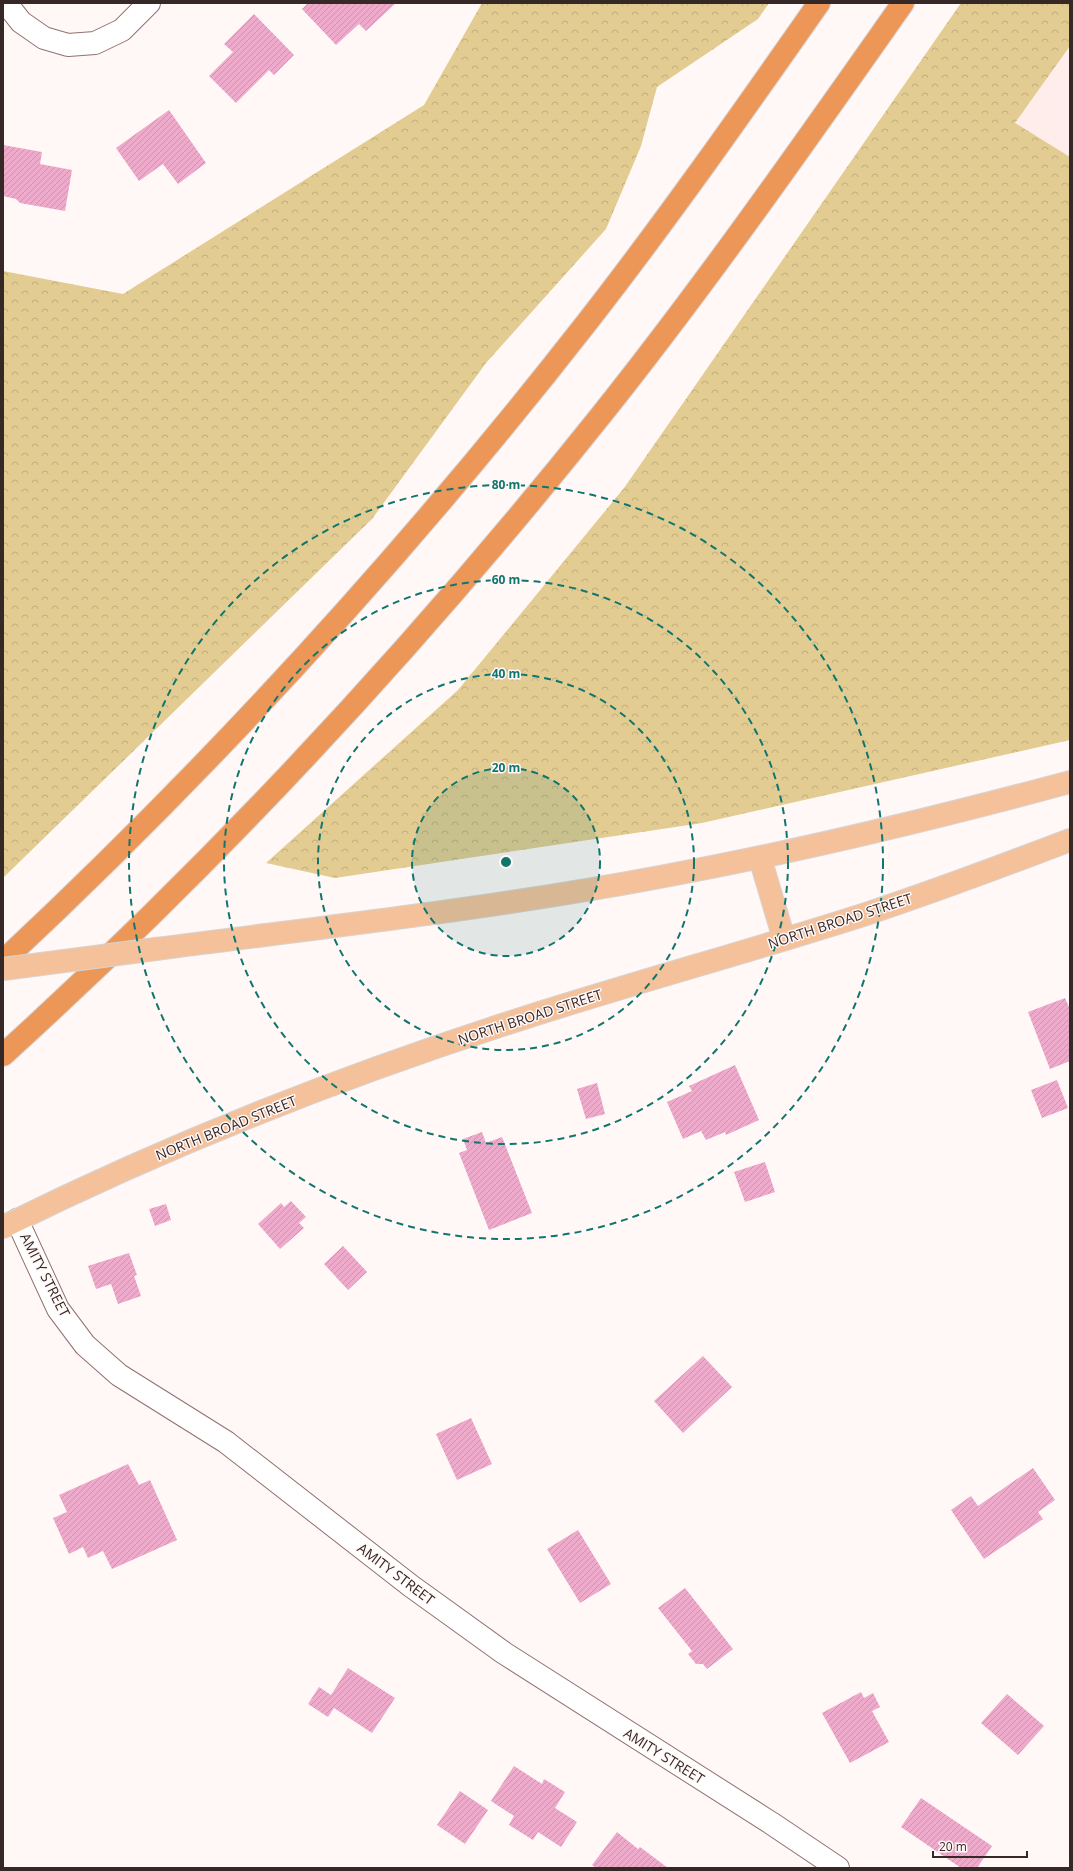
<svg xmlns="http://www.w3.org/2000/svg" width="1073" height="1871" font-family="'Open Sans',sans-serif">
  <defs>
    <pattern id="forest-crowns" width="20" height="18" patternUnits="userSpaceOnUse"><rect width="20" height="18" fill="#e2cc92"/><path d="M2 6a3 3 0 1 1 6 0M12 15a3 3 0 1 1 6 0" fill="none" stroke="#c2af7e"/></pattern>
    <pattern id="building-hatch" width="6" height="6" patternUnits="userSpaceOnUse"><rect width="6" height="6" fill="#edaaca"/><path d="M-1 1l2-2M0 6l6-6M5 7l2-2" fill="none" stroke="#cc92ae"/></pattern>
  </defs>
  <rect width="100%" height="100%" fill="#fff8f7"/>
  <path fill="#ffedeb" d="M1070,46V157L1014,123Z"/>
  <path fill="url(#forest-crowns)" d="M482,3H769L758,19L657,87L641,146L606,229L486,363L372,519L3,878V271L123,294L424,105Z
    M961,3H1070V46L1015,123L1070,157V740L702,823L335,878L266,863L458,690L624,488Z"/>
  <path fill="url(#building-hatch)" d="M308,3H396L366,31L359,24L336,45L302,9Z
    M254,14L294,55L274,75L269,70L236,103L209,76L233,52L224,44Z
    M169,110L206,163L178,184L163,164L139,181L116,148Z
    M3,145L42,152L40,164L72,170L65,211L20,203L16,199L3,196Z
    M1065,998L1070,1009V1061L1050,1069L1028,1012Z
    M735,1065L759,1120L726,1135L725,1132L706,1140L701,1131L683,1139L667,1102L692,1091L689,1086Z
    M1057,1080L1068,1108L1042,1118L1031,1090Z
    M597,1083L605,1114L586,1119L577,1089Z
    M482,1132L486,1143L502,1137L532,1213L489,1230L459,1153L467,1150L463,1139Z
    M765,1162L775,1192L745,1202L734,1172Z
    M291,1201L306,1217L299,1223L304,1228L280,1249L258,1224L281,1203L284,1207Z
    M166,1204L171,1220L155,1226L149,1209Z
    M343,1246L367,1272L348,1290L324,1264Z
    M129,1253L137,1275L134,1276L141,1296L118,1304L111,1284L96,1289L88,1266Z
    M703,1356L732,1387L683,1433L654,1401Z
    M471,1418L492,1464L457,1480L436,1434Z
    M128,1464L139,1485L150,1480L177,1540L112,1569L103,1551L88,1558L83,1547L69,1554L53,1518L67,1512L59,1495Z
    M1033,1468L1055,1500L1038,1512L1043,1519L984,1559L951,1510L971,1496L978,1506Z
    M578,1530L611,1584L580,1603L547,1549Z
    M685,1588L733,1649L707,1669L703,1664H696L688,1654L692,1651L658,1608Z
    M348,1668L395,1698L372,1733L334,1708L328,1717L308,1704L319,1687L331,1695Z
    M861,1692L864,1698L873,1693L880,1707L872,1711L889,1742L850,1763L822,1713Z
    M1007,1694L1044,1726L1018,1755L981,1723Z
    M514,1766L542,1784L544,1779L565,1792L555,1808L577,1822L561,1847L538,1832L533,1840L509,1825L514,1816L491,1801Z
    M460,1791L488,1810L465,1844L437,1825Z
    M921,1798L992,1846L977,1868H961L901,1827Z
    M617,1832L638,1849L640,1847L668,1868H596L592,1865Z"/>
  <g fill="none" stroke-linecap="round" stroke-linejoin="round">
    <g stroke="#91716f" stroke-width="24">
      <path id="minor" d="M6,3L21,22L44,38L68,45L95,43L122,30L149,3
        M17,1220L58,1309L85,1345L119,1375L226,1442L411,1586L504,1653L771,1823L838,1868"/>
    </g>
    <g stroke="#d7d4d4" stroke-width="24">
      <path id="primary" d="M760,858L784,939
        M156,949C325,927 497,908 665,876C801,851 936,818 1070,782
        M3,1227C172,1143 348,1074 527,1017C640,981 754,950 866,914C935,891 1002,866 1070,840"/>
    </g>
    <g stroke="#d7d4d4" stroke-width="24">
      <path id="motorway" d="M3,961C215,763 410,549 588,321C669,217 744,110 819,3
        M3,1055C220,858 420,642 602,414C708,281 805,142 903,3"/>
    </g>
    <use href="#minor" stroke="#fff" stroke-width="22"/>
    <use href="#primary" stroke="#f4c19b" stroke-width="22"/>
    <use href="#motorway" stroke="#ec9758" stroke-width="22"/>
    <g stroke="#d7d4d4" stroke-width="24" stroke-linecap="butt">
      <path id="primary-bridge" d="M3,969L156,949"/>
    </g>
    <use href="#primary-bridge" stroke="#f4c19b" stroke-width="22"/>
  </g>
  <circle cx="506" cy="862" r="94" fill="#0f766e" fill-opacity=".12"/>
  <g fill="none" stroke="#0f766e" stroke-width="2" stroke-dasharray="7 5">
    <circle cx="506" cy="862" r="94"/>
    <circle cx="506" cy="862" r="188"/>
    <circle cx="506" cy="862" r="282"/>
    <circle cx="506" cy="862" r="377"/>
  </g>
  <g text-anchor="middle" stroke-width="3" stroke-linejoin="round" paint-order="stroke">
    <g font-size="14" fill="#352827" stroke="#fff8f7">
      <text transform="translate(840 921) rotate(-18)" y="5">NORTH BROAD STREET</text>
      <text transform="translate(530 1017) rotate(-18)" y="5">NORTH BROAD STREET</text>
      <text transform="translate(226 1128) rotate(-22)" y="5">NORTH BROAD STREET</text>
      <text transform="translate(45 1275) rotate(63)" y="5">AMITY STREET</text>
      <text transform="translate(396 1574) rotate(37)" y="5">AMITY STREET</text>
      <text transform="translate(664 1756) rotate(32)" y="5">AMITY STREET</text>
    </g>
  </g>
  <circle cx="506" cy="862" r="6" fill="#0f766e" stroke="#fff8f7" stroke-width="2"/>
  <g font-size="12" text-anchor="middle" font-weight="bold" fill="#0f766e" stroke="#fff8f7" stroke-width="3" stroke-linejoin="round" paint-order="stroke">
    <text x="506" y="489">80 m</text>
    <text x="506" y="584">60 m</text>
    <text x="506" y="678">40 m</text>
    <text x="506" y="772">20 m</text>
  </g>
  <rect width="1073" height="1871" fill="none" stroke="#352827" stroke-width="8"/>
  <path d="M933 1851v6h94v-6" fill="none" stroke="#352827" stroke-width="2"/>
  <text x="939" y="1851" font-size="12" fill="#352827" stroke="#fff8f7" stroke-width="3" paint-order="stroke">20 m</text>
</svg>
